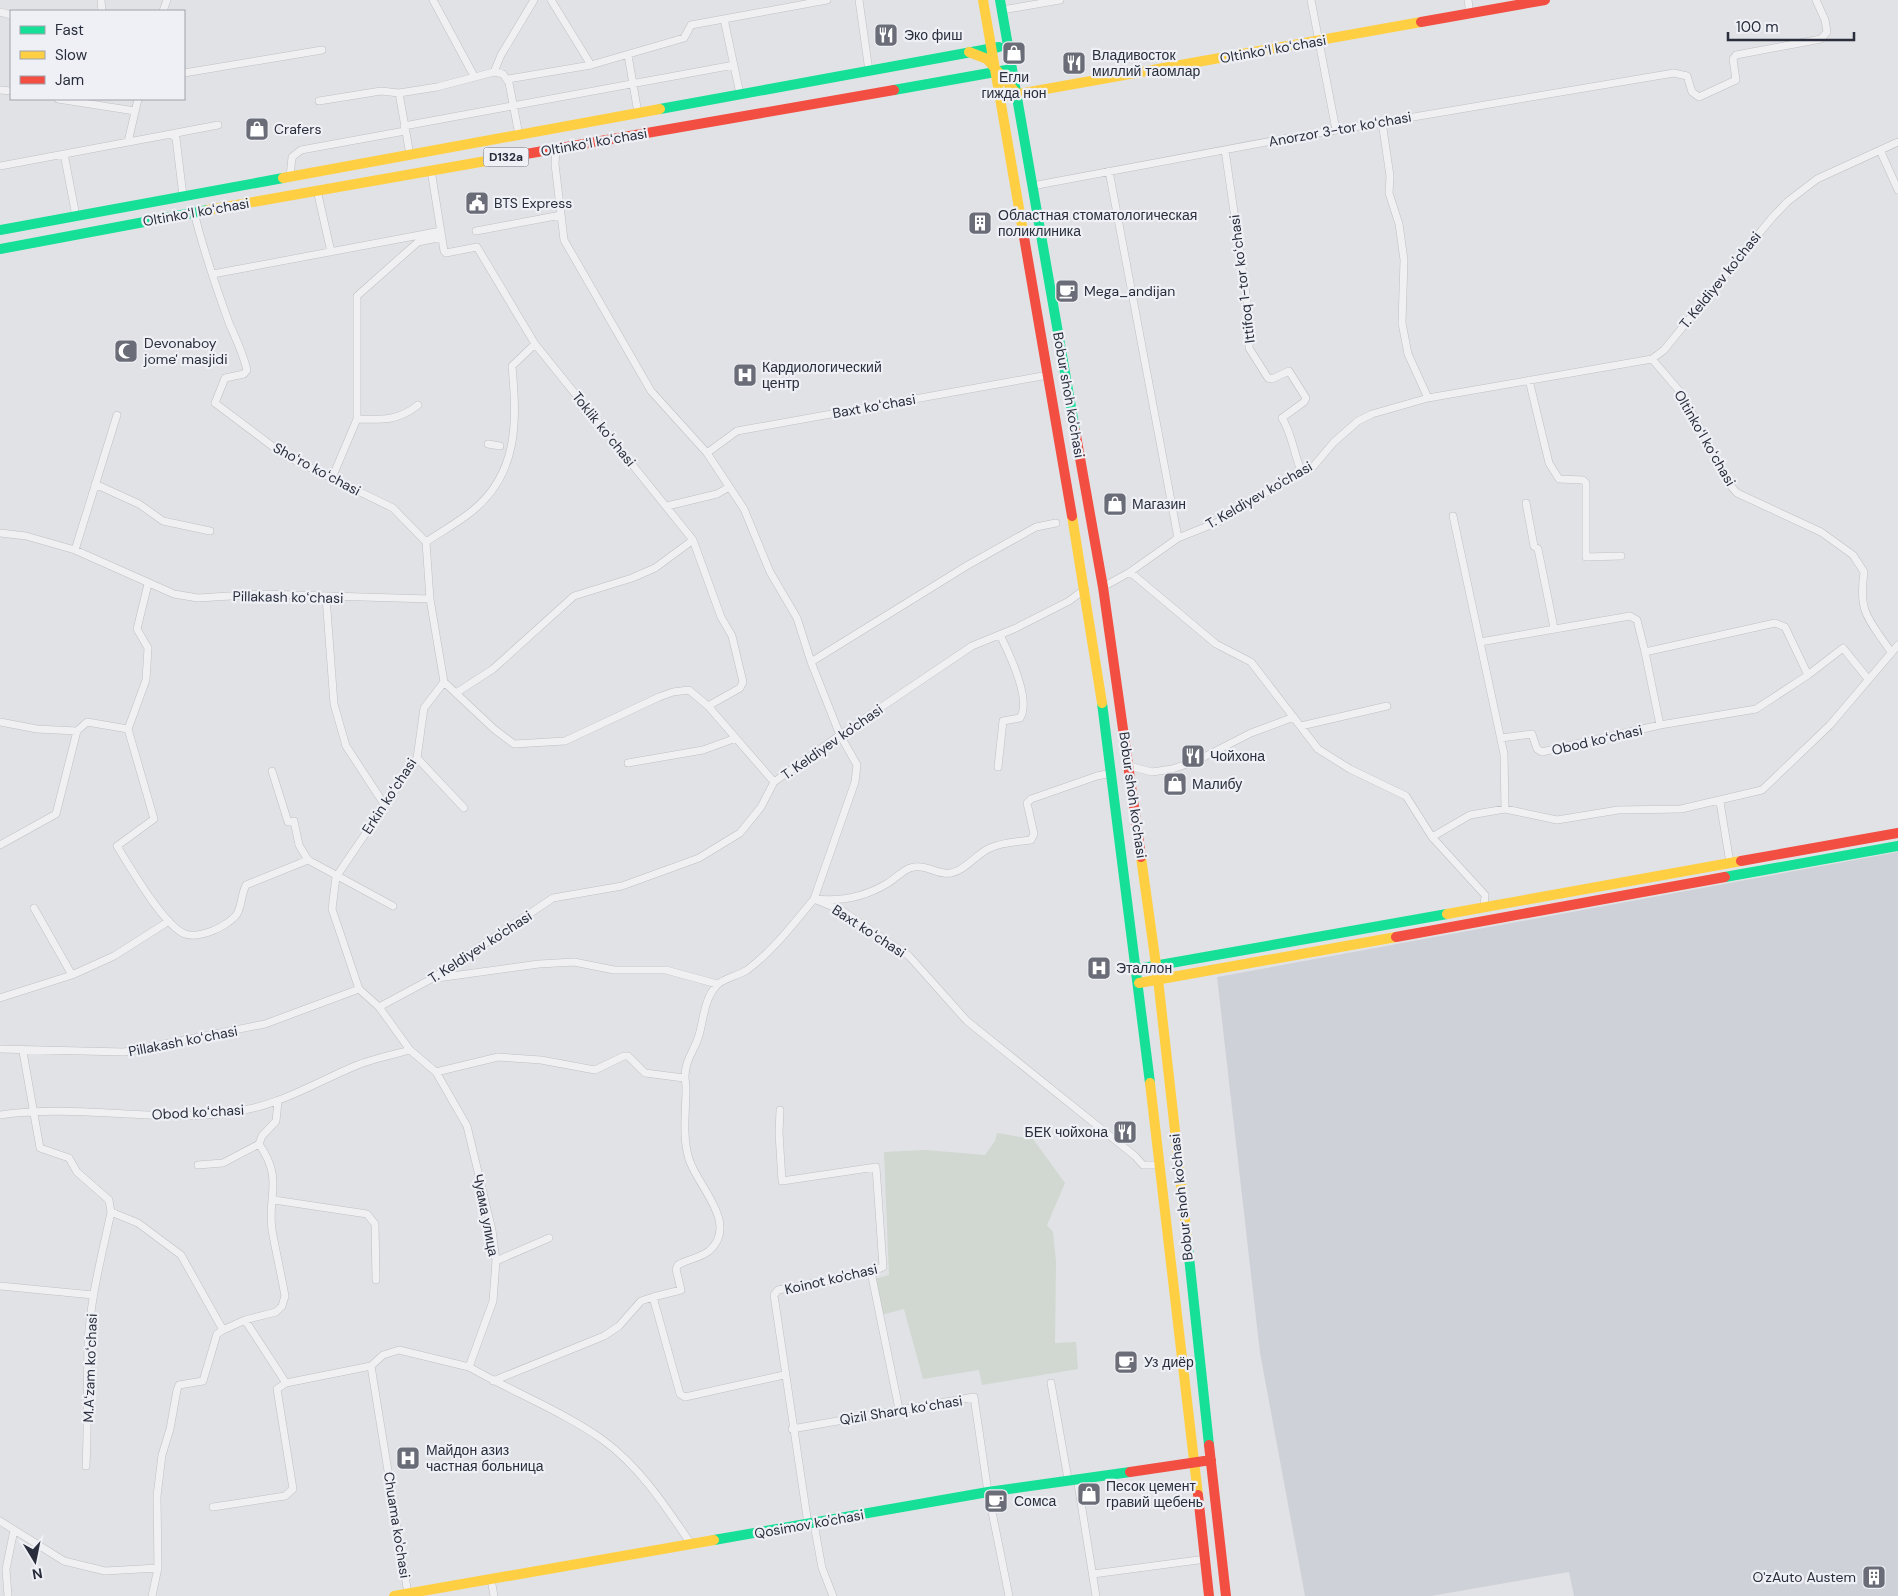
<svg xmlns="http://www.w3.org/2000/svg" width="1898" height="1596" font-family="'DM Sans',sans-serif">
  <rect width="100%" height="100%" fill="#e1e2e5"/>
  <path fill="#cfd1d8" d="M1898,852V1596H1574L1569,1572L1431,1596H1305L1260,1353L1217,977Z"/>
  <path fill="#d0d8d1" d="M997,1133L1033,1139L1065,1183L1047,1225L1053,1232L1056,1261L1055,1343L1076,1342L1078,1369L982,1385L979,1370L923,1379L904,1309L881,1315L875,1279L889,1275L884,1152L925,1150L985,1155L995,1141Z"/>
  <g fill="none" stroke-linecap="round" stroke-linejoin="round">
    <g stroke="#bfc0c3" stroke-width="8">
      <path id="street" d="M101,0L102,11
        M433,0L474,76
        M551,0L591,65
        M859,0L869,71
        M1311,0L1336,130
        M1468,0L1470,14
        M1002,10L1060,0
        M163,11L167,0
        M0,12L11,15
        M724,19L740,94
        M628,55L638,113
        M494,72L501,55L534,0
        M184,73L322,50
        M508,79L591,65L684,38L691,25L827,0
        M0,90L11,91
        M58,99L135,111
        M319,101L381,91L399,93
        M1382,122L1390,176L1389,193L1399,224L1404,260L1402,323L1408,354L1428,398
        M404,126L734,65
        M171,134L218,125
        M128,142L138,99
        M556,148L555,164L564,240L651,391L707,453L744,509L770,572L797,618L811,662L968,565L1036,527L1056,523
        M1225,150L1250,322L1249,348L1268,378L1272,379L1289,371L1306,398L1304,402L1282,418C1292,433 1294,455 1302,473
        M1880,150L1898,190
        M64,154L76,216
        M410,155L399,93L437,87L494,72L503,74L509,83L519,135
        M0,166L171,134L176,138L183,196
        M431,170L444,251L446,253L477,247L535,344L693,540L721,617L732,636L743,682L740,688L708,706
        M1109,171L1178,538
        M290,177L292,157L301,150L405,131
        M1032,186L1277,140L1674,73L1687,76L1692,92L1699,97L1736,80L1733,59L1736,55L1821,39L1827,32L1825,20L1816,0
        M317,190L331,252
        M194,212C203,249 216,287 229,323C236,339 243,353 247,370L244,374L225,378L215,403L284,455L393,508L426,542L430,599L444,682L424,708L417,758L336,877L332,909L359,989L379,1007L410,1050L436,1072L467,1126L492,1230L496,1261L493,1301L469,1367C513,1392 562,1411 603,1440C640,1467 666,1507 691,1544
        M476,231L561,215
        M213,274L441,231
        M1652,359L1682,394L1730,485L1737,493L1821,532L1853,555L1864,572C1858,614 1869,619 1891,652
        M1529,380L1549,463L1559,479L1583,480L1586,483V557L1621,556
        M357,419C382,420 398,421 418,405
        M488,444L500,446
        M707,453L737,431L1048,375
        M332,478L357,419V296L418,242L442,237
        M95,484L139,504L163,521L210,531
        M1526,503L1534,546L1538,549L1554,628
        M667,506L717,494L729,487
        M1453,516L1504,754L1505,809
        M0,533L26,536L75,550L174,594L198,598L262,594L430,599
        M426,542C441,532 457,523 471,512C519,474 517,421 512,366L535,344
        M75,550L117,415
        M1130,572L1216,644L1251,662L1318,749L1350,769L1406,796L1432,837L1485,895L1484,907
        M148,584L137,629L148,648L146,680L128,729L154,819L117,846C130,867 164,926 185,934C193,937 204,934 212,931C220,928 232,921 237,914C242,905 241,895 246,885L308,860L393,906
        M1103,587L1130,572L1178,538L1218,522L1275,487L1312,468L1334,442L1358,421L1372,414L1428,398L1652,359L1664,350L1771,219L1787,202L1817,179L1898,142
        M326,597L334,704L346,746L384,804
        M1480,642L1630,616L1637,620L1645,652
        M811,662L840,735L857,765L855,782L814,899L841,910L909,956L967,1021L1135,1156L1143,1165H1160
        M444,682L494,729L514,744L565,741L659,697L673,692L689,690L708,706L774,782
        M456,693L493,669L574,596L632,578L655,568L693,540
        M0,722L37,729L77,731
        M1660,725L1645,652L1775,623L1785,627L1808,675
        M1301,726L1387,706
        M1501,738L1532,734L1537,749L1542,752L1660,725L1756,709L1808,675L1843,648L1868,679
        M417,758L464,808
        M628,763L703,750L736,738
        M1129,766L1152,772L1172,769L1196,761L1251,733L1294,717
        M998,767L1003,721L1020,718C1032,700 1009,653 1000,635
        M272,771L288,822L294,821L299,845L308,860
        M1720,802L1730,863
        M1432,837L1470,815L1505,809L1557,820L1618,810L1681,809L1762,790L1830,725L1898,645
        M0,845L56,814L77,731L87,722L128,729
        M34,908L72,975
        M437,978L539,964L574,962L614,970H666L717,984
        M0,998L72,975L114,956L169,921
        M379,1007L433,978L553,898L622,886L699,858L740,833L761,807L774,782L840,735L972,646L1016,628L1069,601L1085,589
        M0,1049L124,1052L265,1024L359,989
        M23,1052L40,1148L69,1158L77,1172L109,1200L111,1212C102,1255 90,1299 88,1344C87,1384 88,1425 86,1466
        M436,1072L498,1057L541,1060L595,1070L624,1056H628L645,1073L684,1078
        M780,1110L779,1133L782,1181L876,1167L883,1267L871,1272L778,1290L774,1295L808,1524
        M0,1115C73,1104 147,1121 220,1114C276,1108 306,1087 355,1066C372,1059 392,1055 410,1050
        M198,1165L223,1163L259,1144
        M274,1200L367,1214L375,1224L376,1280
        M111,1212L138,1223L181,1255L223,1330L245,1320L276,1312L282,1306L285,1296C281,1274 276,1252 272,1230C267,1195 284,1180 259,1144L262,1136L276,1121L278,1102
        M496,1261L549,1238
        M871,1272L899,1409
        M0,1286L93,1295
        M653,1297L681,1290L676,1269L678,1265C688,1259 700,1258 709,1251C740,1224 697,1186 689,1159C682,1136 686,1112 686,1088C686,1084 685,1081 685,1077C685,1059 695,1050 699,1035C704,1018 704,999 717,985C724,978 738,976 747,970C772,952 795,922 814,899C840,902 865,897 888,883C896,878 902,871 910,868C927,863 938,876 951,873C966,870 976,854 990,848C1003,842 1017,842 1031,840L1034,834L1027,803L1031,799L1097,776L1112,773
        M245,1320L286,1383
        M371,1366L408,1594
        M493,1381L604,1336L619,1326L641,1301L653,1297L680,1394L685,1397L784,1375
        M1051,1383L1068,1479
        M792,1429L974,1397L988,1492L1009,1596
        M1077,1478L1096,1596
        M213,1507L285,1496L293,1489L277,1389L286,1383L371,1366L383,1355L399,1350L469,1367
        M0,1521L64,1561L105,1571L158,1568L157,1496L162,1455L170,1429L177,1390L179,1385L203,1381L217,1334L223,1330
        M814,1524L822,1568L833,1596
        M1093,1574L1206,1559
        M491,1579L494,1596
        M8,1596L6,1569L14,1530
        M152,1596L158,1568"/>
    </g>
    <use href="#street" stroke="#f0f0f2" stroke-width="7"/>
    <path stroke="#16e098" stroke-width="10" d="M1000,0L1075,430
      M894,90L1012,69
      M660,109L999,47
      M0,230L283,178
      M0,249L208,210
      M1102,703L1150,1083
      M1725,877L1898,846
      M1137,969L1447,914
      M1187,1238L1209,1445
      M714,1540L988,1492L1130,1472"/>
    <path stroke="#ffcf43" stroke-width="10" d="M983,0L1024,237
      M969,52L987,59L1017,94
      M1001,97L1421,22
      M283,178L660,109
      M208,210L503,158
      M1072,516L1102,703
      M1141,857L1158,979L1187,1238
      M1447,914L1741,861
      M1139,983L1396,937
      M1150,1083L1198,1495
      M394,1596L714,1540"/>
    <path stroke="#f24e42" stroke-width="10" d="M1421,22L1545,0
      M503,158L894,90
      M1024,237L1072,516
      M1075,430L1103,587L1141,857
      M1741,861L1898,833
      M1396,937L1725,877
      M1209,1445L1226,1596
      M1130,1472L1211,1460
      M1198,1495L1209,1596"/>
  </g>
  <defs>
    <g id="restaurant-square" transform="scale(1.25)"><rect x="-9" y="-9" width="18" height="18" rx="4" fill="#6a6d77" stroke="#eef0f5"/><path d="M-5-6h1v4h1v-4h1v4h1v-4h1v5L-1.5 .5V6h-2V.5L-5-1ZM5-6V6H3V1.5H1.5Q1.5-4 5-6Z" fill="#fff"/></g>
    <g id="shop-square" transform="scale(1.25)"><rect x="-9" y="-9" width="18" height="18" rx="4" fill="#6a6d77" stroke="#eef0f5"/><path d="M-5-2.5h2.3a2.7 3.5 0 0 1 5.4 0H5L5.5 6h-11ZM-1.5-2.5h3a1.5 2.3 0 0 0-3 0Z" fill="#fff"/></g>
    <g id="civic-square" transform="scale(1.25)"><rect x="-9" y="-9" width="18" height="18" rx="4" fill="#6a6d77" stroke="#eef0f5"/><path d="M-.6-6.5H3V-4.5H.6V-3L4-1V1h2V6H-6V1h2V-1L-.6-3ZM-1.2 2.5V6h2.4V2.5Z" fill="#fff"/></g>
    <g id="building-square" transform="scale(1.25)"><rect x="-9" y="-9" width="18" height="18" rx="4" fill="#6a6d77" stroke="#eef0f5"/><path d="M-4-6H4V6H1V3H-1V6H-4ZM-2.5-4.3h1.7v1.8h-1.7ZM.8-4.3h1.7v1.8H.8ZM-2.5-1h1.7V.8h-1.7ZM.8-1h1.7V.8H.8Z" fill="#fff"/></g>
    <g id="cafe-square" transform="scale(1.25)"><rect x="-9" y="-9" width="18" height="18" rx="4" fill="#6a6d77" stroke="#eef0f5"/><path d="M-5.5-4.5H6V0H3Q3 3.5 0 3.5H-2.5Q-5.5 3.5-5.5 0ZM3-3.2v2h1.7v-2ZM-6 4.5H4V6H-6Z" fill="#fff"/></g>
    <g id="mosque-square" transform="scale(1.25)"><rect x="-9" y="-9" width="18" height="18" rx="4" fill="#6a6d77" stroke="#eef0f5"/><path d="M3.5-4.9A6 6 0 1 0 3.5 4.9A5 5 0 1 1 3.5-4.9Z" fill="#fff"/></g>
    <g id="hospital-square" transform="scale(1.25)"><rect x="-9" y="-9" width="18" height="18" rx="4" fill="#6a6d77" stroke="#eef0f5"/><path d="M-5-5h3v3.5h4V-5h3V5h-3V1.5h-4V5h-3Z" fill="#fff"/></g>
  </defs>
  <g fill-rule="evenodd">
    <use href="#restaurant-square" x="886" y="35"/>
    <use href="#shop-square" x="1014" y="53"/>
    <use href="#restaurant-square" x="1074" y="63"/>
    <use href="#shop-square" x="257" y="129"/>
    <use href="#civic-square" x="477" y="203"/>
    <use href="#building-square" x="980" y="223"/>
    <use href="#cafe-square" x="1067" y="291"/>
    <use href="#mosque-square" x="126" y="351"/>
    <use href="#hospital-square" x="745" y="375"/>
    <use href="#shop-square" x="1115" y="504"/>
    <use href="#restaurant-square" x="1193" y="756"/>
    <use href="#shop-square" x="1175" y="784"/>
    <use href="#hospital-square" x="1099" y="968"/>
    <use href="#restaurant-square" x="1125" y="1132"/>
    <use href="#cafe-square" x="1126" y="1362"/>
    <use href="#hospital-square" x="408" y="1458"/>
    <use href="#shop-square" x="1089" y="1494"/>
    <use href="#cafe-square" x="996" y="1501"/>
    <use href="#building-square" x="1874" y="1577"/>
  </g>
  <g text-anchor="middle" stroke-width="4.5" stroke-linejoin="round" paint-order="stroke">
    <rect fill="#eef0f5" stroke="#656874" stroke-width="1" x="483.5" y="147.5" width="45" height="19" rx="4"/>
    <g font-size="12" font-weight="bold" fill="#2a2e3c">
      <text x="506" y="161">D132a</text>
    </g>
    <g font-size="14" fill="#2a2e3c" stroke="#eef0f5" text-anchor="start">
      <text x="904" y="40">Эко фиш</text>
      <text x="1092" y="60">Владивосток<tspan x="1092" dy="16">миллий таомлар</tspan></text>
      <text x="1014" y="82" text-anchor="middle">Егли<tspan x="1014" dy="16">гижда нон</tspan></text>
      <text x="274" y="134">Crafers</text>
      <text x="494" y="208">BTS Express</text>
      <text x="998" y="220">Областная стоматологическая<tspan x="998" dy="16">поликлиника</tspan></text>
      <text x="1084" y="296">Mega_andijan</text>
      <text x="144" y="348">Devonaboy<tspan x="144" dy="16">jome' masjidi</tspan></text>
      <text x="762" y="372">Кардиологический<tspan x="762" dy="16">центр</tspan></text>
      <text x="1132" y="509">Магазин</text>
      <text x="1210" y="761">Чойхона</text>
      <text x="1192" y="789">Малибу</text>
      <text x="1116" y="973">Эталлон</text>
      <text x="1108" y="1137" text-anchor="end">БЕК чойхона</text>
      <text x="1144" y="1367">Уз диёр</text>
      <text x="426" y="1455">Майдон азиз<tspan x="426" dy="16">частная больница</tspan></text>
      <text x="1106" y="1491">Песок цемент<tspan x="1106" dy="16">гравий щебень</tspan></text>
      <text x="1014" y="1506">Сомса</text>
      <text x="1856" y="1582" text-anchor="end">O'zAuto Austem</text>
    </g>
    <g font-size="14" fill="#2a2e3c" stroke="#eef0f5">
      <text transform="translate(1273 49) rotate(-10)" y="5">Oltinkoʻl koʻchasi</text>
      <text transform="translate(1340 129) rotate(-10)" y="5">Anorzor 3-tor koʻchasi</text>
      <text transform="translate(594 142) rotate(-10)" y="5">Oltinkoʻl koʻchasi</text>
      <text transform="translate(196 212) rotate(-10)" y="5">Oltinkoʻl koʻchasi</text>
      <text transform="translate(1242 279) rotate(-97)" y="5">Ittifoq 1-tor koʻchasi</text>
      <text transform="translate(1720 280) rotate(-51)" y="5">T. Keldiyev ko'chasi</text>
      <text transform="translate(1069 395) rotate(80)" y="5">Bobur shoh ko'chasi</text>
      <text transform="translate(874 406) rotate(-10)" y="5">Baxt koʻchasi</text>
      <text transform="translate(604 429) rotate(51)" y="5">Toklik koʻchasi</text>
      <text transform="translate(1705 438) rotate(60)" y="5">Oltinkoʻl koʻchasi</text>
      <text transform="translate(317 469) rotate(28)" y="5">Shoʻro koʻchasi</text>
      <text transform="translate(1259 495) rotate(-30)" y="5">T. Keldiyev ko'chasi</text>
      <text transform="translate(288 597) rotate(1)" y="5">Pillakash koʻchasi</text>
      <text transform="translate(1597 740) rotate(-13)" y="5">Obod koʻchasi</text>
      <text transform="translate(832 742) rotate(-35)" y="5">T. Keldiyev ko'chasi</text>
      <text transform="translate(1133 795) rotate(82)" y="5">Bobur shoh ko'chasi</text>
      <text transform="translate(389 796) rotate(-57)" y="5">Erkin koʻchasi</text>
      <text transform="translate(869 931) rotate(33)" y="5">Baxt koʻchasi</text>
      <text transform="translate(480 947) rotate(-33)" y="5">T. Keldiyev ko'chasi</text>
      <text transform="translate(183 1041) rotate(-11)" y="5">Pillakash koʻchasi</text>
      <text transform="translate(198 1112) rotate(-3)" y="5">Obod koʻchasi</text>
      <text transform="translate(1181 1197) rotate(-96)" y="5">Bobur shoh ko'chasi</text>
      <text transform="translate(486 1215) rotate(79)" y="5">Чуама улица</text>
      <text transform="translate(831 1279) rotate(-13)" y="5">Koinot ko'chasi</text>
      <text transform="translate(90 1368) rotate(-88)" y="5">M.Aʻzam koʻchasi</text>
      <text transform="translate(901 1410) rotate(-9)" y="5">Qizil Sharq koʻchasi</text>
      <text transform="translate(809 1524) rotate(-10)" y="5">Qosimov ko'chasi</text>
      <text transform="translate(397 1525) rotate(81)" y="5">Chuama ko'chasi</text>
    </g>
  </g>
  <rect x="10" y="10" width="175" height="90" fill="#eef0f5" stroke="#a0a2ab"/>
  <rect x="20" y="26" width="25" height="8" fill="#16e098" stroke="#a0a2ab"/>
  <text x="55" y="35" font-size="15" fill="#2a2e3c">Fast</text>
  <rect x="20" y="51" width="25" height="8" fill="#ffcf43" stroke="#a0a2ab"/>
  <text x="55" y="60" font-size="15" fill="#2a2e3c">Slow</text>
  <rect x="20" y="76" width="25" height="8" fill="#f24e42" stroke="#a0a2ab"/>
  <text x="55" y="85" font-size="15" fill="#2a2e3c">Jam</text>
  <g transform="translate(35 1561) rotate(170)" stroke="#eef0f5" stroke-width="4" paint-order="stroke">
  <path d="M0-4L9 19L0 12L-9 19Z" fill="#2a2e3c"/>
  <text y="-8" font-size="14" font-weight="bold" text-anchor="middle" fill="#2a2e3c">N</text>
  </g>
  <path d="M1728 32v8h126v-8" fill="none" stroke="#2a2e3c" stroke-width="2.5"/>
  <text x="1736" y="32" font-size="15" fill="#2a2e3c" stroke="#eef0f5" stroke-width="4" paint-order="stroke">100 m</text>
</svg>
